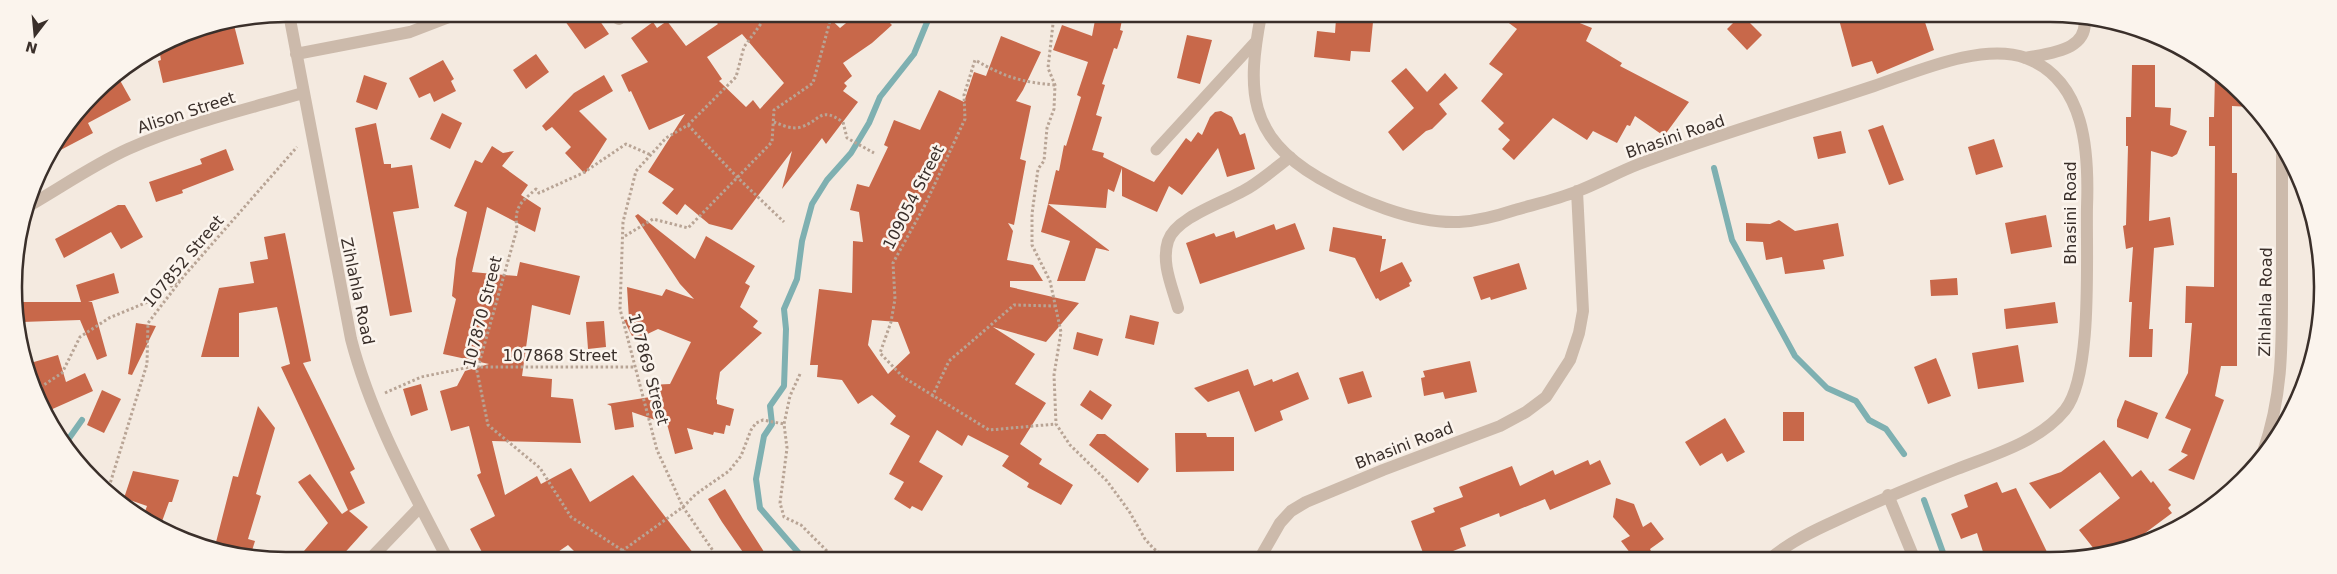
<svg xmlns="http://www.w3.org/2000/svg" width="2337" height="574" font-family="'DejaVu Sans',sans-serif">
  <rect width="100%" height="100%" fill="#f4eae0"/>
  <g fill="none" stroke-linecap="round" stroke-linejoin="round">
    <path stroke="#7eb0b1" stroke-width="6" d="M1714,168L1732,240L1795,356L1827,388L1856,401L1869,420L1886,429L1904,454
      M65,444L82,420
      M1924,500L1945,558
      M803,558L760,508L756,479L764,436L772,424L770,406L784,386L786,329L784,309L797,279L802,241L812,204L827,180L851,153L869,123L880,97L914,54L930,15"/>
  </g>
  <path fill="#c8684a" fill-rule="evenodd" d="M560,14H595L609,34L585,49Z
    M709,14H825L840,28L857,14L882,15L892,25L872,43L843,63L852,76L844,83L847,86L843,91L858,102L826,144L822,138L782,189L792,151L732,230L709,224L685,204L677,215L662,203L674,189L648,172L685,114L649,130L631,91L629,92L621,75L648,62L631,38L653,22L657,28L667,21L686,46L718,24ZM742,34L784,83L760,109L753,100L746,107L719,81L722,79L707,57Z
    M1096,15H1123L1120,30L1123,31L1117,49L1114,48L1102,84L1105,85L1096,115L1102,117L1092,150L1104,153L1103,157L1154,182L1186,138L1191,142L1198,132L1202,135L1210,117L1215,112L1221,111L1232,117L1240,135L1245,133L1255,169L1227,177L1218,148L1182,195L1169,186L1157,212L1122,196V168L1114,192L1108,189L1106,208L1048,204L1056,170L1059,171L1064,145L1066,146L1081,97L1077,95L1088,62L1053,50L1062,25L1092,36Z
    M1498,15H1560L1592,28L1586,41L1622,63L1620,66L1689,102L1664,136L1635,116L1630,126L1627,125L1617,143L1593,131L1587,140L1553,118L1514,160L1502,149L1510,140L1498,129L1504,123L1481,101L1503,74L1489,64L1517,29Z
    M1740,16H1743L1762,35L1747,50L1727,29Z
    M1838,16H1923L1934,50L1877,74L1872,61L1852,67Z
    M1336,19L1373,22L1370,52L1351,51L1350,61L1314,57L1317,31L1335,33Z
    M234,25L244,64L163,83L158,61L161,60L159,49L183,34L198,31L199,34Z
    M1187,35L1212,40L1200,84L1177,78Z
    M1001,36L1041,52L1023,90L1016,101L1031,106L1020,159L1026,161L1014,225L1008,223L1013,231L1007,260L1033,265L1043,281H1010V287L1079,303L1046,342L993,327L1035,354L1015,384L1046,403L1020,444L1042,459L1039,464L1073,485L1061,505L1027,487L1029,483L1002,466L1009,456L968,435L962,446L937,430L919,462L943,476L922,511L912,506L910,509L894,499L904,482L889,474L910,436L890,424L896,416L872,395L858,404L842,380L817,377L818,365H810L819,289L852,293L853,241L863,242L859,212L850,210L857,184L869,187L888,147L884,145L894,120L920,130L939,90L964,102L974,72L986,76ZM872,320L898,322L910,353L888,374L868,345Z
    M536,54L549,72L526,89L513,70Z
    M443,60L454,79L451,81L456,91L434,102L430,93L419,98L409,78Z
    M2132,65H2155V107L2171,108L2170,125L2187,131L2177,154L2172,157L2151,151L2149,221L2170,217L2174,245L2154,248L2149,329H2153L2152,357H2129L2132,302H2129L2133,247L2126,249L2123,226L2126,225L2128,146H2126V117H2131Z
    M1406,68L1427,92L1445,73L1458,88L1439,104L1447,114L1432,129L1426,131L1403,151L1388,132L1414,108L1391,81Z
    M117,75L131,100L88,123L93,133L51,155L107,82Z
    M364,75L387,83L377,110L356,102Z
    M604,75L613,91L579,111L607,139L585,174L565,153L571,147L552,127L546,131L542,126L574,93Z
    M2215,75L2251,107L2232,106V173H2237V366H2221L2215,396L2224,400L2194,480L2168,470L2188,455L2181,452L2191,429L2165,418L2188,373L2192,323H2185L2186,286L2214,287L2215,146H2209V117H2214Z
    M442,113L462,123L450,149L430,139Z
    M376,123L384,164H391V168L412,165L419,208L393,212L412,312L390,316L355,128Z
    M1883,125L1904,180L1889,185L1868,130Z
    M1841,131L1846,153L1818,159L1813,137Z
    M1994,139L2003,167L1976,175L1968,147Z
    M492,146L503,153L514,151L502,166L528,185L521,195L541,208L535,232L487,207L472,272L517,276L520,262L580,276L570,315L532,305L522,376L552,379L551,397L573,399L581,443L492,441L505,495L537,476L541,484L571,468L590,502L633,475L697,558H581L568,545L549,558H485L470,529L495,516L477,475L481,473L469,426L451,431L440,391L457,386L465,371L489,364L443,354L456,299L452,296L456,259L467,212L454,206L475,160L482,163Z
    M226,149L234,170L182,190L183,193L156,202L149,182L202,164L200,159Z
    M1048,204L1110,251L1096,248L1085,281H1057L1070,241L1041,232Z
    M118,205H125L143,237L121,249L111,232L64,258L55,239Z
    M638,214L695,259L706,236L755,266L745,283L750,286L740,307L758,321L753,327L762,333L720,372L716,399L717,400V404L734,409L730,426L726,425L724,434L714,432L713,435L687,428L693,449L675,454L667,424L632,412L634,427L615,430L611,406L607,404L650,397L649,385L670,384L691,342L658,329L639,338H633L624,320L629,319L627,287L662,296L666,289L694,299L680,284L635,216Z
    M2046,215L2052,247L2011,254L2005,223Z
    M1779,220L1795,231L1838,223L1844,256L1823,260L1825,269L1785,274L1782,257L1766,260L1763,242L1746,241V223L1770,224Z
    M1295,223L1305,249L1200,284L1186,243L1214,233L1216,237L1234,231L1236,238L1274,224L1276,230Z
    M1333,227L1382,236V239H1386L1380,272L1402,262L1412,281L1409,283L1410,286L1380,301L1378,298L1376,299L1355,258L1329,251Z
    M285,233L311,361L303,363L355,469L350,472L365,503L349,511L368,527L340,558H298L328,523L298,482L310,474L342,514L348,510L281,367L290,364L277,307L239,313V357H201L219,288L254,283L250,262L268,259L264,237Z
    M1519,263L1527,289L1491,300L1490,297L1481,300L1473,277Z
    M114,273L119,293L88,302H92L107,356L97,360L80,320L22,322L19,302H81L76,285Z
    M1957,278L1958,295L1931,296L1930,280Z
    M2055,302L2058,323L2006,329L2004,309Z
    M1130,315L1159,322L1154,345L1125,338Z
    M604,321L606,347L588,349L586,322Z
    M136,323L156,326L132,375L128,374Z
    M1077,332L1103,339L1098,356L1073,349Z
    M2018,345L2024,382L1978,389L1972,353Z
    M58,355L66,382L85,373L93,391L48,411L28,375L27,364Z
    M1936,358L1951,396L1928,404L1914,367Z
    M1470,361L1477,392L1445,399L1443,392L1424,396L1421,378L1425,377L1423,371Z
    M1248,369L1254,386L1272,379L1273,382L1298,372L1309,399L1280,411L1283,420L1255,432L1239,391L1208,402L1194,388Z
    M1363,371L1372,397L1348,404L1339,378Z
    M421,384L428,410L411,416L403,389Z
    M102,390L121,399L104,433L87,425Z
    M1090,390L1112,405L1102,420L1080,405Z
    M2125,400L2158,413L2148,439L2117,427V420Z
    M258,406L275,428L256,494L261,496L248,539L255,541L250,557L215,546L233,476L238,477Z
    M1783,412H1804V441H1783Z
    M1725,418L1745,452L1727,462L1722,453L1700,466L1685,442Z
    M1175,433H1206L1207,437H1234V471L1176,472Z
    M1097,434H1105L1149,469L1138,483L1089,445Z
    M2104,440L2132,477L2141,470L2151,483L2153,481L2171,505L2168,508L2172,513L2129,545L2098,554L2079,530L2120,498L2100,472L2050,509L2029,483L2061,472Z
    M1588,460L1590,465L1600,460L1611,484L1550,510L1545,499L1500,517L1499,513L1460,528L1466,546L1435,558H1425L1411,521L1435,512L1433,508L1463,497L1459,487L1512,466L1520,486L1553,470L1555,475Z
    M133,471L179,480L172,502H169L160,527L151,524L143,517L147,506L124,498Z
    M1997,482L2002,493L2016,488L2047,552L2034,558H1985L1977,533L1961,539L1951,514L1968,507L1964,495Z
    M725,489L743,519L768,558H747L722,522L708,499Z
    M1616,498L1634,504L1643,527L1651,522L1664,539L1650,549L1654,558L1646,552L1634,558L1621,541L1630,536L1613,517Z"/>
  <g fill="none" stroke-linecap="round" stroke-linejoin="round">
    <path stroke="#b8a495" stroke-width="3" stroke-dasharray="2.5 2.5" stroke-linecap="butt" d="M1054,15L1048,68L1055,85L1054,109L1047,128L1044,161L1038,169L1032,214V245L1050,281L1061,332L1054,375L1056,424L1070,445L1107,481L1129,511L1145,539L1153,548L1166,558
      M1055,85C1020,82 1005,77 975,60L964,95L965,119L925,205L893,263L895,299L891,322L880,353L903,377L989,430L1056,424
      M774,122C782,125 792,130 801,127C822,120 819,106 843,122L847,138L874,153
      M688,125L737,177L784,222
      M625,236L653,219L688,228L772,142L774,110L813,83L832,14
      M800,374L790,396L784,424L787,448L780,503L784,517L801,525L834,558
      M36,390L62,373L80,337L109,318L150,301L180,280
      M385,393L421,377L470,367H635
      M932,397L949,361L1014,305L1055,306
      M109,487L147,364L148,323L184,276L297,147
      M622,551L683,507L696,494L729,471L741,456L751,430L756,423L763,420L784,424
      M628,558L625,552L571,517L540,468L488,425L477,371L517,229C514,207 520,203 536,189L539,193L583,173L626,144L651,155
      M718,558L683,507L657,450L620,309L623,222L636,171L666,138L688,125L736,77L744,47L768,14"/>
    <path stroke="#ccbaab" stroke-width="11" d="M1156,150L1256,41"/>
    <path stroke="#ccbaab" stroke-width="12" d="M289,14L351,339C371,416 411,488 447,558
      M610,14L619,19
      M1261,15C1247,89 1247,136 1319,178C1357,200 1414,224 1459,222C1478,221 1497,216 1515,210C1536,204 1558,199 1578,191C1599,183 1618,172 1639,164C1716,135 1796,112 1874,86C1916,72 1982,42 2026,58C2086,81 2089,153 2087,207C2086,255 2093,375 2065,410C2039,442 1993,455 1957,469C1916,485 1875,502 1835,521C1813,531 1790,542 1771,558
      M296,54L410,32L457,14
      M2025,58C2049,53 2091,51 2084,16
      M32,204C63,186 95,164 128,149C184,124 244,110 303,93
      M1178,308C1172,286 1161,263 1168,241C1176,216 1229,201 1250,187C1264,178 1277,167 1290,157
      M2263,452C2283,395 2282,345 2282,285C2282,240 2282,196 2282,151
      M1888,495L1914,558
      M371,558L420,507
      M1260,558L1280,523L1291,511L1306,502L1383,470L1500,426L1526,412L1546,397L1570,360L1579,333L1583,311L1577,191"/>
  </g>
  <g text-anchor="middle" stroke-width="5" stroke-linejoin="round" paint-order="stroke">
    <g font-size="16" fill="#3a2f2a" stroke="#fbf4ed">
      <text transform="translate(186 112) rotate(-18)" y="6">Alison Street</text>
      <text transform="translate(1675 136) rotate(-19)" y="6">Bhasini Road</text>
      <text transform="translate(913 197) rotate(-63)" y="6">109054 Street</text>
      <text transform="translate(2070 213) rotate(-90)" y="6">Bhasini Road</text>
      <text transform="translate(183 261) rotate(-50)" y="6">107852 Street</text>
      <text transform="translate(358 291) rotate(78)" y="6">Zihlahla Road</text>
      <text transform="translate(2265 302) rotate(-89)" y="6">Zihlahla Road</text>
      <text transform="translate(482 312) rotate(-76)" y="6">107870 Street</text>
      <text x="560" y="361">107868 Street</text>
      <text transform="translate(649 369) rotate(75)" y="6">107869 Street</text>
      <text transform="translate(1404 445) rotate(-21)" y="6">Bhasini Road</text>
    </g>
  </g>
  <path d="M0 0H2337V574H0ZM286 22H2050A264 264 0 0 1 2314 286V288A264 264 0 0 1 2050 552H286A264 264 0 0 1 22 288V286A264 264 0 0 1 286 22Z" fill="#fbf4ed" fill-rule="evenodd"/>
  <path fill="none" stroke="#3a2f2a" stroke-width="2.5" d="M286 22H2050A264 264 0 0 1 2314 286V288A264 264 0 0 1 2050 552H286A264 264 0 0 1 22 288V286A264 264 0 0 1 286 22Z"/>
  <g transform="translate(35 35) rotate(196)" stroke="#fbf4ed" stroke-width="4" paint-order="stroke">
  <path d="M0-4L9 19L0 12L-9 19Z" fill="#3a2f2a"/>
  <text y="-8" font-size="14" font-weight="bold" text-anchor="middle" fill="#3a2f2a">N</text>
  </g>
</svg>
